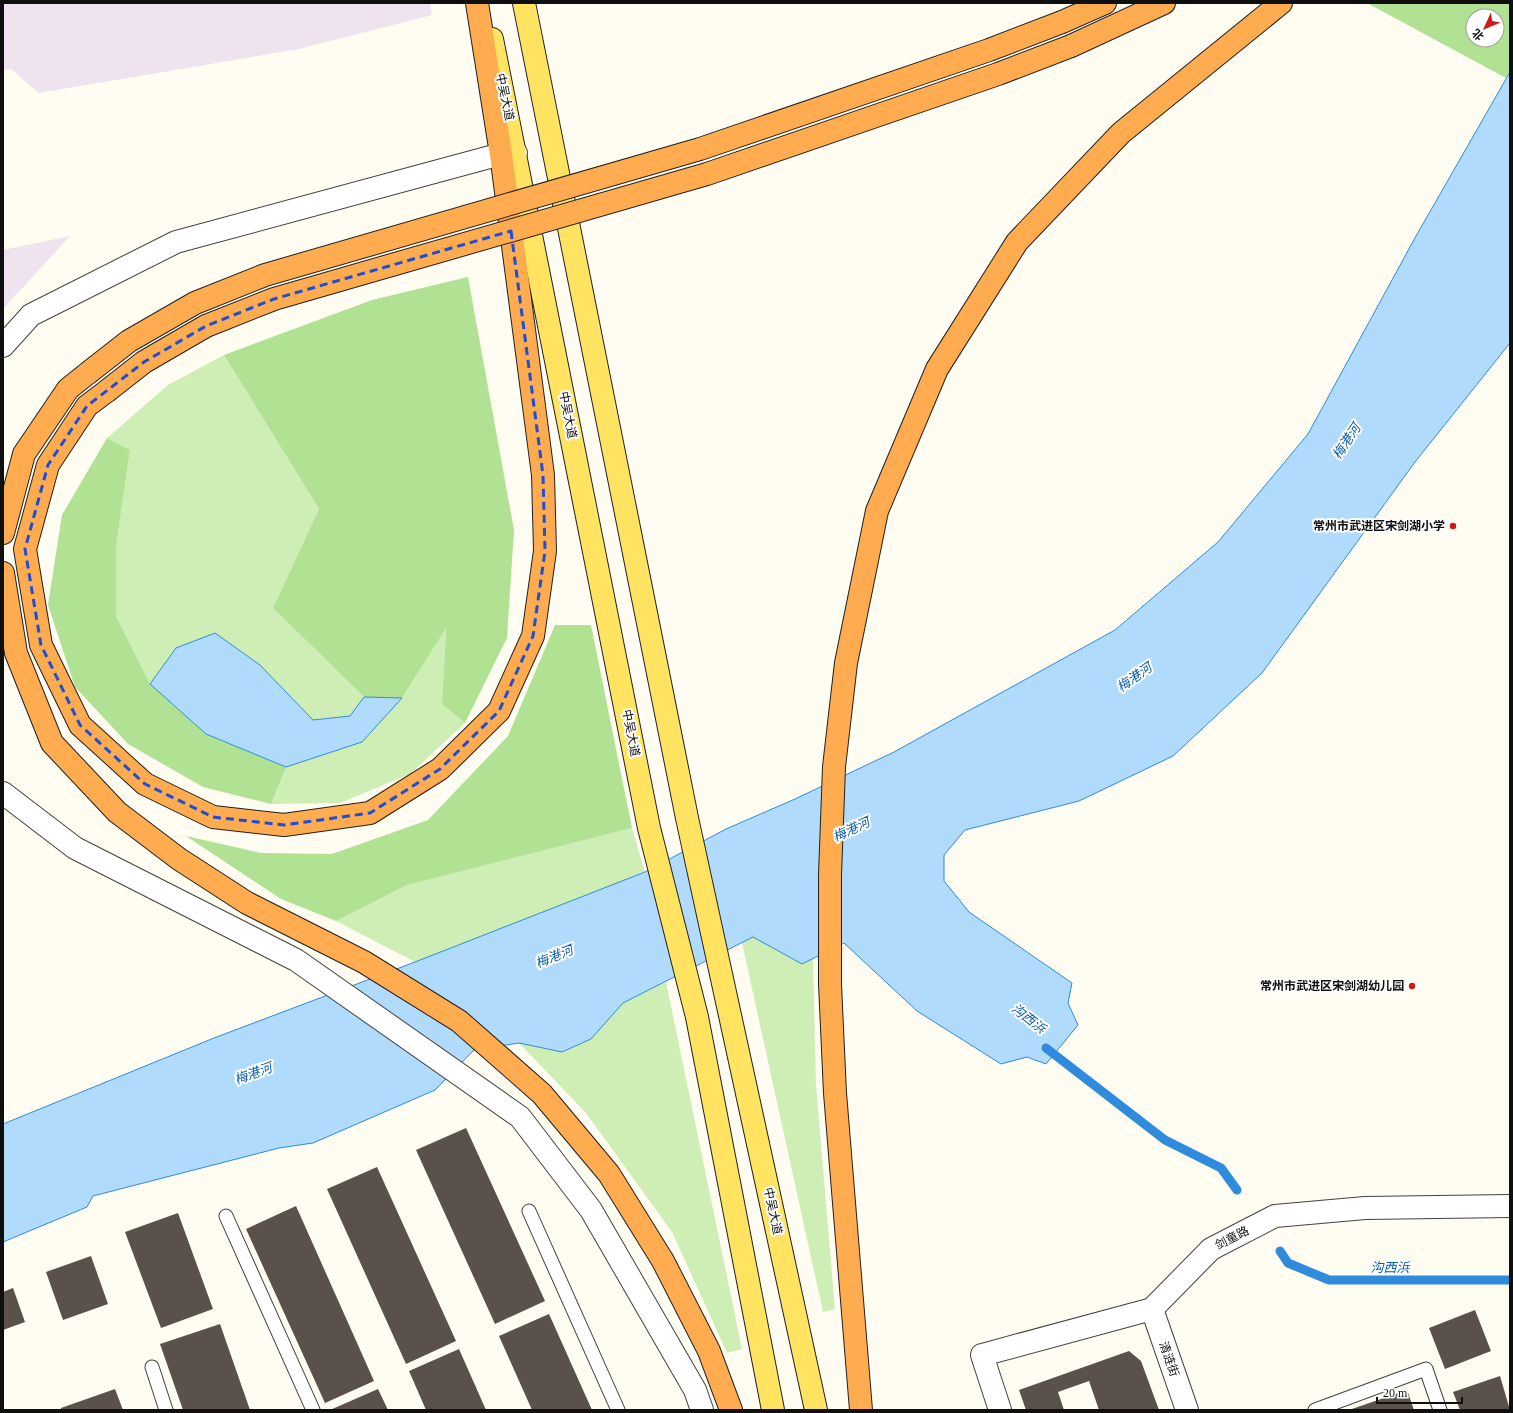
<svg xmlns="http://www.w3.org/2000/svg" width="1513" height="1413" font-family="'Times New Roman','Noto Sans SC',serif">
  <rect width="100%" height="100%" fill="#fffdf1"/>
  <path fill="#eee3ee" d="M3,3H430L432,15L299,49L39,93L11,69L3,70Z
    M70,236L3,309V250Z"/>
  <path fill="#cfeeb6" d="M224,355L319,509L273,608L364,697L350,716L313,720L260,665L176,648L150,684L116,616V547L130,450L107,438L168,385Z
    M446,627L442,704L465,723L410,774L340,803L271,804L286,767L362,742L402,698Z
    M632,828L645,872L415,962L336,921L407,885Z
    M753,937L802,964L813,958L816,1085L835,1309L823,1312L742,943Z
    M666,982L742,1349L727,1353L672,1232L586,1113L519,1043L562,1052L591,1039L623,1003Z"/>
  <path fill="#b1e193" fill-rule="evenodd" d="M1367,3H1510V72L1506,78ZM1473,16H1497V40H1473Z
    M468,277L514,530L507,638L465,723L442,704L446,628L402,698L364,697L273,608L319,509L224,355L372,300Z
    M107,438L130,450L116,547V616L150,684L206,734L286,767L271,804L203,787L128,744L75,687L48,605L62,515Z
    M555,625H591L632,828L407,885L336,921L281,899L186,836L261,853L332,854L428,820L508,736Z"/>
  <path fill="#b0dbfc" stroke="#2f8bdb" d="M1510,72V343L1415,462L1262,673L1173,756L1079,801L965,830L944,855V881L969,912L1072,983L1068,1003L1078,1025L1046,1064L1027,1057L1001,1064L917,1011L844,943L802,964L753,937L623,1003L591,1039L562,1052L519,1043L474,1050L435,1090L313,1143L279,1148L93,1196L87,1207L3,1242V1124L214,1038L415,962L645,872L726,829L795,799L894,752L1115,630L1218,542L1308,434L1416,236Z
    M215,633L260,665L313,720L350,716L364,697L402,698L362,742L286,767L206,734L150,684L176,648Z"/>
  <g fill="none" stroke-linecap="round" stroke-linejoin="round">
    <path stroke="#2f8bdb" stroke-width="9" d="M1046,1048L1165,1140L1221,1168L1237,1190
      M1280,1251L1288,1263L1329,1280H1510"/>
  </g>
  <path fill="#59514a" d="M466,1128L545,1301L495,1324L416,1150Z
    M377,1167L456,1341L406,1364L327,1189Z
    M296,1206L374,1381L325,1403L246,1229Z
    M178,1213L213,1309L161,1328L125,1232Z
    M91,1256L108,1304L63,1320L46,1272Z
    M13,1288L25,1322L3,1330V1292Z
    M1475,1310L1491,1351L1445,1369L1429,1328Z
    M549,1314L592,1410H532L499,1336Z
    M220,1324L250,1410H183L160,1344Z
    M459,1349L486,1410H426L409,1371Z
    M1129,1351L1141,1361L1159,1410H1099L1089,1381L1058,1392L1064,1410H1026L1019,1390Z
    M1500,1376L1510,1410H1460L1453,1392Z
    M115,1389L123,1410H61V1408Z
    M378,1389L388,1410H330Z
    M1407,1390L1414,1410H1349Z"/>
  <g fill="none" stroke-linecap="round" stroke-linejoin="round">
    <g stroke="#424242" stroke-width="15">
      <path id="service" d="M529,1211L618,1410
        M226,1216L313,1410
        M152,1367L166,1410
        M1315,1410L1426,1369L1440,1410"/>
    </g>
    <g stroke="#424242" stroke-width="24">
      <path id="minor" d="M3,346L31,315L176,242L501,154L516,153
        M3,793L75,848L296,960L520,1117L591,1210L695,1390L702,1410
        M1152,1309L1187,1410
        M1000,1410L982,1355L1152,1309L1211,1249L1275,1216L1365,1208L1510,1206"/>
    </g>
    <g stroke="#202020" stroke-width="24">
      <path id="primary" d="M524,3L687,818L816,1410
        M492,39L649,828L697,1017L773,1410"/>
    </g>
    <g stroke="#202020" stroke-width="24">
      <path id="motorway" d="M1062,22L1105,3
        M1071,46L1164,3
        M107,391L87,406L48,465L25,549L41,645L80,725L145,784L213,817L284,825L370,813L440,769L499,711L533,636L545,551L543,475L501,154L477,3
        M3,533L24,454L68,389L88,373
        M3,573L16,653L52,743L117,812L179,859L247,903L364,962L459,1021L542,1094L609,1174L663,1261L709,1351L731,1410
        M861,1410L835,1093L830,984V875L834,767L846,663L877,511L937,369L1017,242L1121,133L1281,3"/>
    </g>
    <use href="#service" stroke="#fff" stroke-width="13"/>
    <use href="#minor" stroke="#fff" stroke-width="22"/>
    <use href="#primary" stroke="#ffe361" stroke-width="22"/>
    <use href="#motorway" stroke="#ffab4f" stroke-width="22"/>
    <g stroke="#202020" stroke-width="24" stroke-linecap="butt">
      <path id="motorway-bridge" d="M88,373L129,341L195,303L265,275L700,149L989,50L1062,22
        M107,391L144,362L206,326L274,299L707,174L998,74L1071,46"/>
    </g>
    <use href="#motorway-bridge" stroke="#ffab4f" stroke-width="22"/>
  </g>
  <path fill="none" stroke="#1d4ed8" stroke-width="3" stroke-dasharray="8 5" stroke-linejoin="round" d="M511,231L543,475L545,551L533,636L499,711L440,769L370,813L284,825L213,817L145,784L80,725L41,645L25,549L48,465L87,406L144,362L206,326L274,299Z"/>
  <g fill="#ce1b18" stroke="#fff" stroke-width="1.5">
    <circle cx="1453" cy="526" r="4"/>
    <circle cx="1412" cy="986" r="4"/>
  </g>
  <g text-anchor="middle" stroke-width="4" stroke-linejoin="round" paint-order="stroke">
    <g font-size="12" fill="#0f0f0f" stroke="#fff">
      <text transform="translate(505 97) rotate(78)" y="4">中吴大道</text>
      <text transform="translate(568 415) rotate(79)" y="4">中吴大道</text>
      <text transform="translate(631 733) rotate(79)" y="4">中吴大道</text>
      <text transform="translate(773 1211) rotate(78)" y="4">中吴大道</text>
      <text transform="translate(1232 1238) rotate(-27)" y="4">剑童路</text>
      <text transform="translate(1169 1359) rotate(71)" y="4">清涟街</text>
    </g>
    <g font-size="12" font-weight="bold" fill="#0f0f0f" stroke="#fff" text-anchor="end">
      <text x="1445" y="530">常州市武进区宋剑湖小学</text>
      <text x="1404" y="990">常州市武进区宋剑湖幼儿园</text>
    </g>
    <g font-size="13" font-style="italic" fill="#0a5caf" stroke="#fff">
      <text transform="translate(1346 441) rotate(-56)" y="5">梅港河</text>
      <text transform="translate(1134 677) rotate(-35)" y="5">梅港河</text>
      <text transform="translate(851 829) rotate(-25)" y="5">梅港河</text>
      <text transform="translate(554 956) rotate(-22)" y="5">梅港河</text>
      <text transform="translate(1029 1018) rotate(38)" y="5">沟西浜</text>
      <text transform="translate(253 1073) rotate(-20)" y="5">梅港河</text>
      <text x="1390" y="1272">沟西浜</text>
    </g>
  </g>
  <rect width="1513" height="1413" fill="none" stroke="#0f0f0f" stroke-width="8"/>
  <g transform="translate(1485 28) rotate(226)"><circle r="19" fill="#ffffff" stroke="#9f9f9f"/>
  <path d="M0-3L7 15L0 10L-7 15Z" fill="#ce1b18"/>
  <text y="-6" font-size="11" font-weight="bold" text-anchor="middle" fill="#0f0f0f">北</text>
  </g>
  <path d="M1377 1397v6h85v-6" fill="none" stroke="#0f0f0f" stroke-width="2"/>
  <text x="1383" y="1397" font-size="12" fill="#0f0f0f" stroke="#ffffff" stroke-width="3" paint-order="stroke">20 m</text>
</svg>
